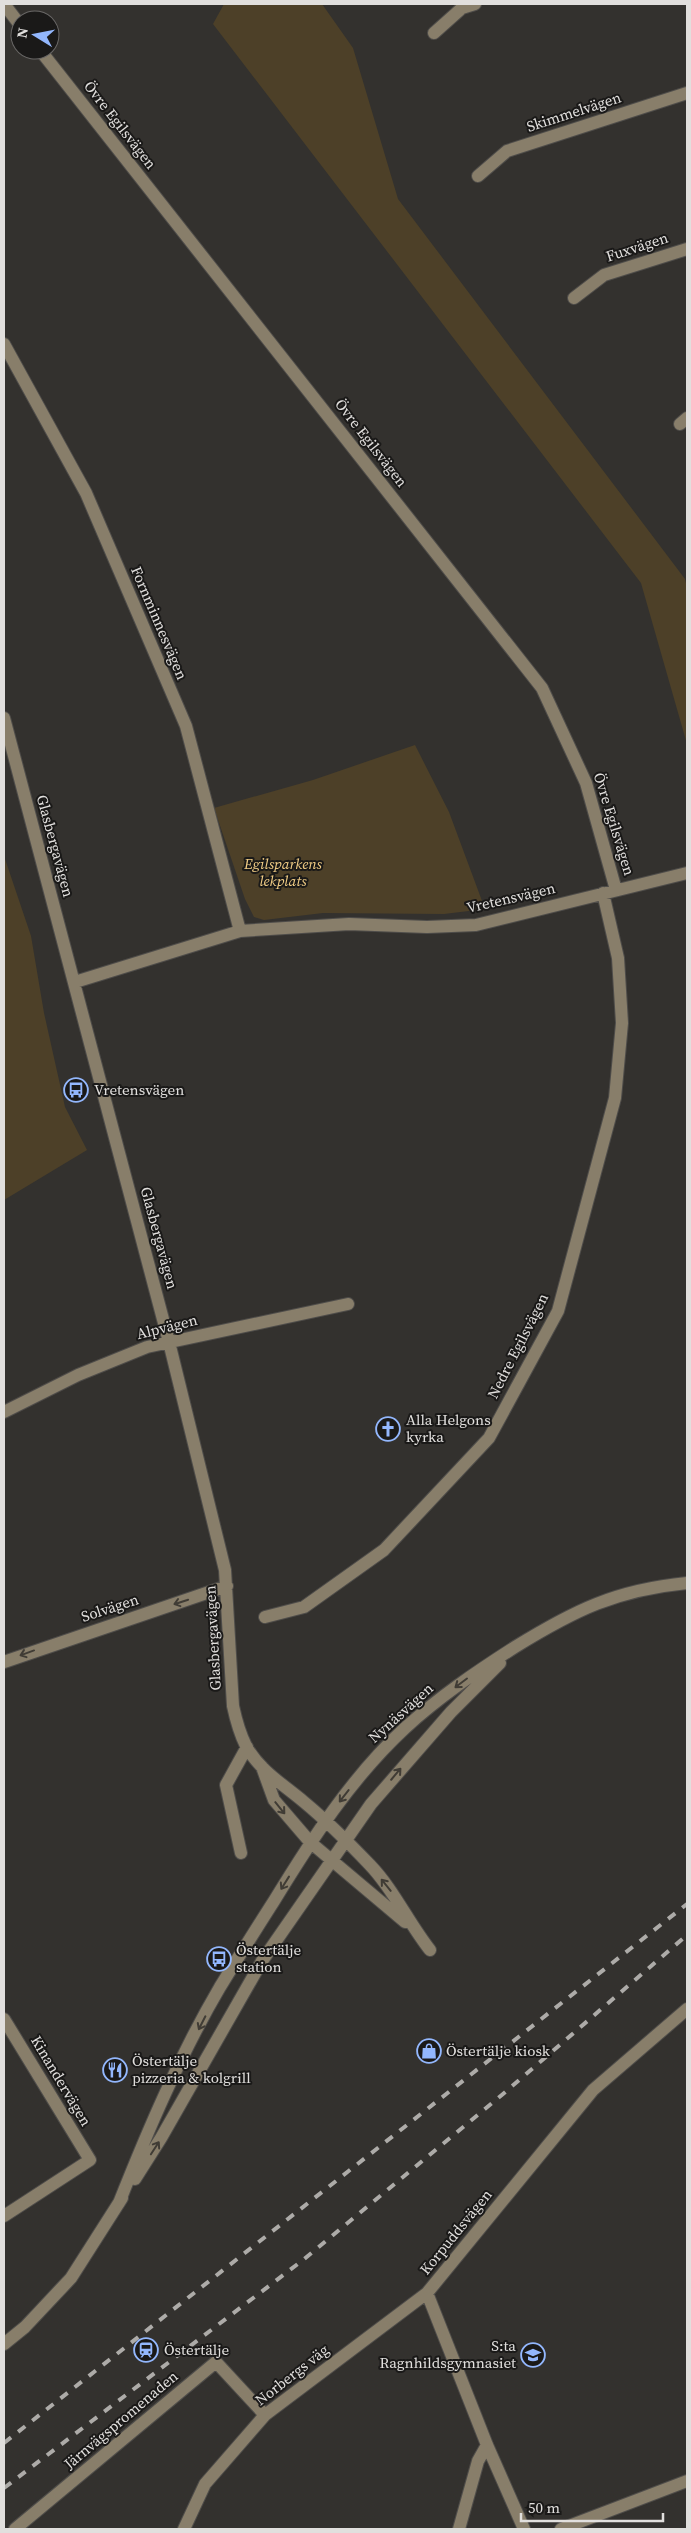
<svg xmlns="http://www.w3.org/2000/svg" width="691" height="2533" font-family="'Source Serif 4',serif">
  <rect width="100%" height="100%" fill="#33312e"/>
  <path fill="#4d4028" d="M224,4H322L353,48L398,199L685,579L687,588V744L641,583L213,24Z
    M415,745L449,812L485,909L444,914L323,913L264,920L254,917L245,899L214,808L313,780Z
    M4,856L31,936L44,1013L65,1107L87,1150L4,1200Z"/>
  <g fill="none" stroke-linecap="round" stroke-linejoin="round">
    <g stroke="#4f4d4a" stroke-width="14">
      <path id="minor" d="M4,4L20,25
        M434,33L462,8L475,4
        M40,50L542,688L586,783L616,890
        M478,176L507,151L687,93
        M574,298L604,275L687,249
        M4,344L86,493L186,726L240,931
        M680,424L687,418
        M4,718L169,1342L225,1570L233,1706C236,1720 240,1734 246,1746C259,1770 284,1785 304,1802C327,1821 349,1843 370,1865C394,1890 408,1922 430,1950
        M75,982L240,931L349,924L427,927L476,925L687,873
        M4,1412L78,1375L147,1347L348,1304
        M265,1617L304,1607L384,1550L489,1438L558,1311L615,1098L622,1023L618,958L603,893
        M4,1662L227,1586
        M262,1767L274,1800L310,1842L405,1922
        M241,1853L226,1785L247,1747
        M4,2019L90,2160L4,2216
        M135,2179L161,2138L262,1961L371,1804L451,1712L500,1663
        M119,2203C148,2130 180,2055 220,1987C238,1958 256,1929 274,1901C312,1839 351,1778 405,1728C439,1697 476,1672 515,1647C575,1610 616,1590 687,1583
        M427,2293L487,2445L524,2529
        M4,2344L25,2327L71,2278L122,2198
        M15,2529L216,2362L265,2415
        M184,2529L205,2484L265,2415L427,2293L593,2090L687,2009
        M459,2529L478,2461L487,2445
        M561,2529L687,2481"/>
    </g>
    <use href="#minor" stroke="#887e6a" stroke-width="12"/>
    <path stroke="#adaba8" stroke-width="4" stroke-dasharray="9 9" stroke-linecap="butt" d="M4,2443L687,1904
      M4,2488L303,2260L503,2094L687,1935"/>
  </g>
  <defs><path id="oneway-shaft" d="M-6 0H5M1.5-3L5.5 0L1.5 3" fill="none" stroke-width="1.6" stroke-linecap="round" stroke-linejoin="round" transform="scale(1.25)"/></defs>
  <g stroke="#403c35">
    <use href="#oneway-shaft" transform="translate(181 1602) rotate(162)"/>
    <use href="#oneway-shaft" transform="translate(27 1653) rotate(160)"/>
    <use href="#oneway-shaft" transform="translate(461 1683) rotate(143)"/>
    <use href="#oneway-shaft" transform="translate(396 1774) rotate(-50)"/>
    <use href="#oneway-shaft" transform="translate(344 1796) rotate(128)"/>
    <use href="#oneway-shaft" transform="translate(280 1808) rotate(51)"/>
    <use href="#oneway-shaft" transform="translate(285 1883) rotate(122)"/>
    <use href="#oneway-shaft" transform="translate(386 1885) rotate(-129)"/>
    <use href="#oneway-shaft" transform="translate(202 2023) rotate(117)"/>
    <use href="#oneway-shaft" transform="translate(155 2148) rotate(-57)"/>
  </g>
  <defs>
    <g id="bus-ring" transform="scale(1.25)"><circle r="9.5" fill="#1a1918" stroke="#93b7fd" stroke-width="1.5"/><path d="M-5-6H5V4H4V6H2V4H-2V6H-4V4H-5ZM-3.5-4V0h7V-4ZM-3.5 1.2v1.5H-2V1.2ZM2 1.2v1.5H3.5V1.2Z" fill="#93b7fd"/></g>
    <g id="church-ring" transform="scale(1.25)"><circle r="9.5" fill="#1a1918" stroke="#93b7fd" stroke-width="1.5"/><path d="M-1.2-6h2.4v3.5h3.3v2.4h-3.3V6h-2.4V-.1h-3.3v-2.4h3.3Z" fill="#93b7fd"/></g>
    <g id="shop-ring" transform="scale(1.25)"><circle r="9.5" fill="#1a1918" stroke="#93b7fd" stroke-width="1.5"/><path d="M-5-2.5h2.3a2.7 3.5 0 0 1 5.4 0H5L5.5 6h-11ZM-1.5-2.5h3a1.5 2.3 0 0 0-3 0Z" fill="#93b7fd"/></g>
    <g id="restaurant-ring" transform="scale(1.25)"><circle r="9.5" fill="#1a1918" stroke="#93b7fd" stroke-width="1.5"/><path d="M-5-6h1v4h1v-4h1v4h1v-4h1v5L-1.5 .5V6h-2V.5L-5-1ZM5-6V6H3V1.5H1.5Q1.5-4 5-6Z" fill="#93b7fd"/></g>
    <g id="station-ring" transform="scale(1.25)"><circle r="9.5" fill="#1a1918" stroke="#93b7fd" stroke-width="1.5"/><path d="M-3-6H3Q5-6 5-4V2Q5 4 3 4L4.5 6H3L1.5 4h-3L-3 6H-4.5L-3 4Q-5 4-5 2V-4Q-5-6-3-6ZM-3.5-4v3h7v-3ZM-3.5 1v1.5H-2V1ZM2 1v1.5H3.5V1Z" fill="#93b7fd"/></g>
    <g id="school-ring" transform="scale(1.25)"><circle r="9.5" fill="#1a1918" stroke="#93b7fd" stroke-width="1.5"/><path d="M0-5L7-2L0 1L-7-2ZM-4 1L0 2.5L4 1V4Q0 6-4 4Z" fill="#93b7fd"/></g>
  </defs>
  <g fill-rule="evenodd">
    <use href="#bus-ring" x="76" y="1090"/>
    <use href="#church-ring" x="388" y="1429"/>
    <use href="#bus-ring" x="219" y="1959"/>
    <use href="#shop-ring" x="429" y="2051"/>
    <use href="#restaurant-ring" x="115" y="2070"/>
    <use href="#station-ring" x="146" y="2350"/>
    <use href="#school-ring" x="533" y="2355"/>
  </g>
  <g text-anchor="middle" stroke-width="4" stroke-linejoin="round" paint-order="stroke">
    <g font-size="15" fill="#e1dfdd" stroke="#1a1918">
      <text transform="translate(574 112) rotate(-18)" y="5">Skimmelvägen</text>
      <text transform="translate(120 125) rotate(52)" y="5">Övre Egilsvägen</text>
      <text transform="translate(637 247) rotate(-18)" y="5">Fuxvägen</text>
      <text transform="translate(371 443) rotate(52)" y="5">Övre Egilsvägen</text>
      <text transform="translate(159 623) rotate(67)" y="5">Fornminnesvägen</text>
      <text transform="translate(614 824) rotate(73)" y="5">Övre Egilsvägen</text>
      <text transform="translate(55 846) rotate(75)" y="5">Glasbergavägen</text>
      <text transform="translate(511 898) rotate(-13)" y="5">Vretensvägen</text>
      <text transform="translate(159 1238) rotate(75)" y="5">Glasbergavägen</text>
      <text transform="translate(167 1327) rotate(-14)" y="5">Alpvägen</text>
      <text transform="translate(518 1346) rotate(-63)" y="5">Nedre Egilsvägen</text>
      <text transform="translate(110 1608) rotate(-18)" y="5">Solvägen</text>
      <text transform="translate(213 1638) rotate(-93)" y="5">Glasbergavägen</text>
      <text transform="translate(401 1713) rotate(-42)" y="5">Nynäsvägen</text>
      <text transform="translate(61 2081) rotate(59)" y="5">Kinandervägen</text>
      <text transform="translate(456 2232) rotate(-51)" y="5">Korpuddsvägen</text>
      <text transform="translate(292 2375) rotate(-38)" y="5">Norbergs väg</text>
      <text transform="translate(121 2420) rotate(-40)" y="5">Järnvägspromenaden</text>
    </g>
    <g font-size="15" font-style="italic" fill="#f3ce86" stroke="#1a1918">
      <text x="283" y="869">Egilsparkens<tspan x="283" dy="17">lekplats</tspan></text>
    </g>
    <g font-size="15" fill="#e1dfdd" stroke="#1a1918" text-anchor="start">
      <text x="94" y="1095">Vretensvägen</text>
      <text x="406" y="1425">Alla Helgons<tspan x="406" dy="17">kyrka</tspan></text>
      <text x="236" y="1955">Östertälje<tspan x="236" dy="17">station</tspan></text>
      <text x="446" y="2056">Östertälje kiosk</text>
      <text x="132" y="2066">Östertälje<tspan x="132" dy="17">pizzeria &amp; kolgrill</tspan></text>
      <text x="516" y="2351" text-anchor="end">S:ta<tspan x="516" dy="17">Ragnhildsgymnasiet</tspan></text>
      <text x="164" y="2355">Östertälje</text>
    </g>
  </g>
  <rect width="691" height="2533" fill="none" stroke="#e1dfdd" stroke-width="10"/>
  <g transform="translate(35 35) rotate(280)"><circle r="24" fill="#1a1918" stroke="#6a6867"/>
  <path d="M0-4L9 19L0 12L-9 19Z" fill="#93b7fd"/>
  <text y="-8" font-size="14" font-weight="bold" text-anchor="middle" fill="#e1dfdd">N</text>
  </g>
  <path d="M521 2513v8h142v-8" fill="none" stroke="#e1dfdd" stroke-width="2.5"/>
  <text x="528" y="2513" font-size="15" fill="#e1dfdd" stroke="#1a1918" stroke-width="4" paint-order="stroke">50 m</text>
</svg>
